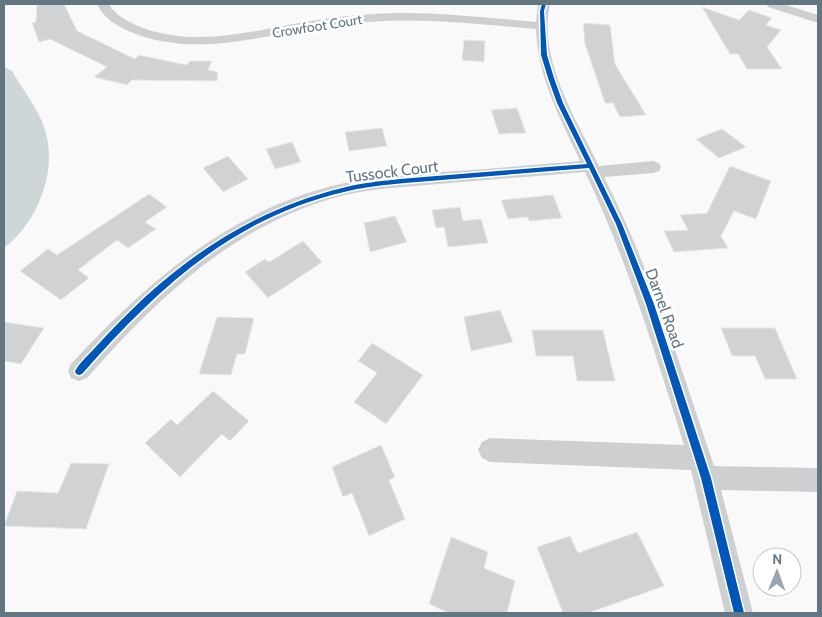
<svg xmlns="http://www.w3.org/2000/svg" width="822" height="617" font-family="Cabin,sans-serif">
  <rect width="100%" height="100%" fill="#f9f9f9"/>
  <path fill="#ced6d9" d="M4,67L12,71C22,88 36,106 43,124C60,167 39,221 4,248Z"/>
  <path fill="#d0d2d3" stroke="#e8e8e8" d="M37,4H64L77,31L135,59L139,55L187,65L190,61H212L208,70L218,72L217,81L132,80L127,85L94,77L107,67L50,39L39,42L32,23L36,22Z
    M702,7L739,20L749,10L772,18L766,25L781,30L767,47L782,69H747L738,54H730Z
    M583,23L610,25L615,64L646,115L620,117L613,103H605L585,44Z
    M464,40L485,41L484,62L462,60Z
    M517,108L526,133L499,134L491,110Z
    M382,128L387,146L349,151L345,132Z
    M722,129L746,147L719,158L696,139Z
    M292,142L301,162L275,169L266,149Z
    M228,156L248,179L223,192L203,168Z
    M730,166L771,181L756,219L734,211L721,236L728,248L674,252L664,231L688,230L680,215L707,213Z
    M149,194L167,207L145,222L156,229L128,248L117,240L78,270L89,278L61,300L20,271L48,249L57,255Z
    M553,195L562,218L529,221L528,217L508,219L501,200Z
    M460,207L463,221L481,219L488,243L448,247L444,227L436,228L432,210Z
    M395,216L407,242L370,252L364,223Z
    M303,241L322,262L268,298L245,272L265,259L269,262Z
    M500,310L513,342L471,351L464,317Z
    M217,317L254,318L245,354H237L231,375L199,374Z
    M4,322L44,328L21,364L4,361Z
    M721,328H775L797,379H765L755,356H732Z
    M532,330H603L615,381H577L573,356H536Z
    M372,343L423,375L386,424L354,402L377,373L358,361Z
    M213,391L249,421L230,441L222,434L180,477L145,443L171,419L177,425Z
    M381,445L395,477L389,480L405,519L369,536L352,493L343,497L332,467Z
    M71,463L109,464L86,529L4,526L17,491L58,493Z
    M637,532L664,586L588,613H563L537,547L570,536L578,553Z
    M451,537L488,552L484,568L515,581L507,613H449L429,604Z"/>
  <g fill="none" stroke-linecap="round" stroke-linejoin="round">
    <path fill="#cecfd0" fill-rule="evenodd" d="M97,4H109C115,15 127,21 138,26C196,50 258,29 317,20C342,16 367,14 393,13C441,12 489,18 536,22L538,4H550C538,60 575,117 599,166L653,161L659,163L661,167L659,171L653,173L604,177C651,270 681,368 714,466L818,468V492L721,490L753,613H725L691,470L490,462L482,458L478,450L482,442L490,438L684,445C655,352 627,260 585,172C536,176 487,180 438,184C407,187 375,188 345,195C237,222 158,297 87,378L79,381L71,378L68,371L71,364C150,279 237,203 355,181C383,176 412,175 441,172C487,169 534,165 580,161C560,117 538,79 536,29C486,25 436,19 385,21C361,22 337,24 314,28C253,38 191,57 131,32C117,26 104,19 97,4Z
      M766,4H783L818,15V23L768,7Z"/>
    <g stroke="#fff" stroke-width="3">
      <path id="cycleway" d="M542,4H546L544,11L547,55L554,78L563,103L622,224L654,304L711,478L744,613H734L701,478L646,304L616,224L589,168C540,172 491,176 442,180C409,183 376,184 344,192C232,218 156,290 82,374L79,375L76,374L75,371C79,364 86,357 92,351C109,332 127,314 145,297C203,244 266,207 342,188C372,180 404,179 436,176C486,172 536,168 587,164L557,103L548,78L541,55L540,11Z"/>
    </g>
    <use href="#cycleway" fill="#0057b8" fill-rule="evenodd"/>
  </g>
  <g text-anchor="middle" stroke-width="5" stroke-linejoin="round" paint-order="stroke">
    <g font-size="14" fill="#657683" stroke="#fff">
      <text transform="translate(317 26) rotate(-9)" y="5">Crowfoot Court</text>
    </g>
    <g font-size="16" fill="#657683" stroke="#fff">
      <text transform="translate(392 171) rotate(-7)" y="6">Tussock Court</text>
      <text transform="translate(665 308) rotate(70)" y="6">Darnel Road</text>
    </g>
  </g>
  <rect width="822" height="617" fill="none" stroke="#657683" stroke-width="10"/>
  <g transform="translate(777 572) rotate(1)"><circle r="24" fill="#ffffff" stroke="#c1c8cd"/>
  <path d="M0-4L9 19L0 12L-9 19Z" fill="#99a4ac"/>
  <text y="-8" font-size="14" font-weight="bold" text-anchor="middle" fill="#657683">N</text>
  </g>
</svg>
